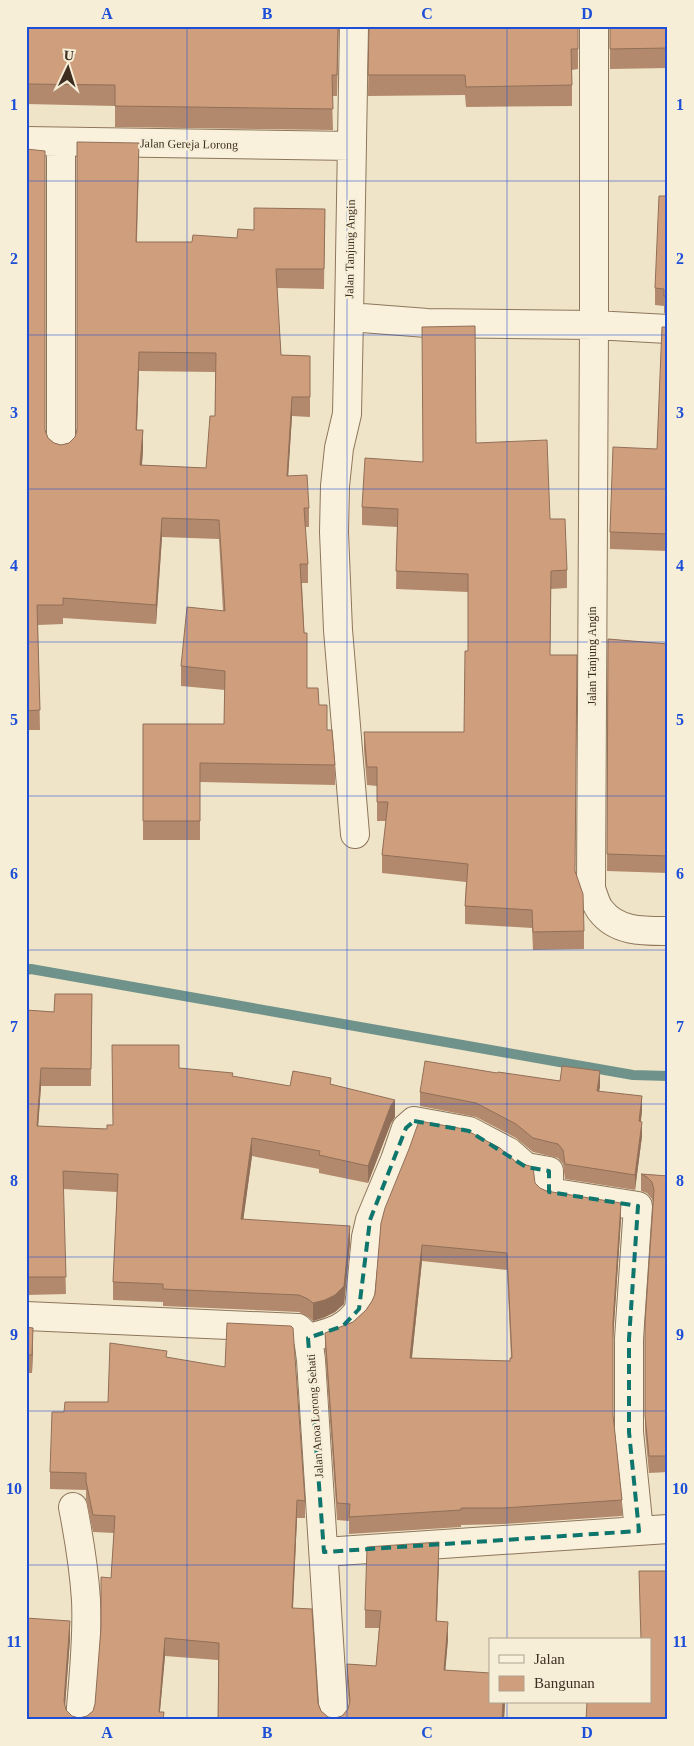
<svg xmlns="http://www.w3.org/2000/svg" width="694" height="1746" font-family="Georgia,serif">
  <rect width="100%" height="100%" fill="#f0e4c8"/>
  <g fill="none" stroke-linecap="round" stroke-linejoin="round">
    <path stroke="#6f938a" stroke-width="10" d="M26,970L31,969L633,1075L668,1076"/>
    <g stroke="#8d765c" stroke-width="30">
      <path id="minor" d="M354,26L349,317L427,323L594,325L668,329
        M594,26V325L591,889C594,896 596,906 601,911C617,932 644,931 668,931
        M26,141L352,146
        M349,317L347,414L339,448L335,486L334,532L338,630L355,834
        M61,449V142
        M26,1316L298,1328L308,1338L311,1360L334,1720
        M308,1338C328,1333 348,1329 359,1309L366,1237L370,1220L395,1160L406,1128L414,1121L469,1131L509,1152L526,1167L549,1171V1192L638,1206L629,1339V1432L639,1531
        M73,1507C79,1538 84,1568 86,1600C88,1640 83,1680 80,1720
        M324,1552L668,1529"/>
    </g>
    <use href="#minor" stroke="#faf1dc" stroke-width="28"/>
  </g>
  <path fill="#b2896c" fill-rule="evenodd" d="M26,26H339L337,96H332L333,130L115,127V106L26,104Z
    M369,26H578V69L572,70V106L466,107L465,95L368,96Z
    M610,26H668V68L610,69Z
    M26,149L45,430L48,438L54,443L61,445L69,443L75,437L139,162L137,242H192L237,238L254,230L325,209L324,289L277,288L281,355L310,356V417L292,416L288,475L309,508V527H305L308,564V583H302L307,688L319,705L327,730L335,765V785L200,782V840H143V724H224L225,690L181,686V666L223,611L219,539L162,537L156,624L63,618V624L38,625L40,730H26ZM139,371L215,372V416L206,468L142,465L143,450L137,430Z
    M668,196V314L664,313V306L655,305V288Z
    M668,327V551L610,549V532L657,449Z
    M476,443L550,519L567,570V588L551,589L550,655L575,871L584,931V949L533,950L532,928L465,924V906L466,882L382,873V855L386,821H377V786L367,785L364,750V732H464L468,651V592L396,589L397,527L362,525V507L423,462Z
    M608,639L668,644V873L607,871Z
    M92,994L91,1086H41L38,1126L107,1129L113,1125L179,1068L290,1086L331,1084L395,1117L391,1123L368,1183L319,1173V1169L252,1156L243,1219L350,1243L344,1304L335,1312L325,1317L313,1321L308,1317L299,1312L163,1306V1302L113,1300V1282L117,1192L63,1189L66,1294L26,1295V1010L54,1012Z
    M497,1073L600,1086L599,1091L642,1110L641,1121L642,1136L635,1190L565,1179L563,1164L558,1158L533,1152L516,1138L476,1117L420,1106V1092Z
    M641,1174L668,1176V1472L649,1473L645,1431V1323L653,1203L652,1199L647,1193L641,1191Z
    M535,1183L540,1188L621,1219L613,1339V1415L622,1500V1516L504,1524L461,1525V1527L349,1534V1521L337,1520L325,1350V1333L353,1322L366,1310L372,1301L375,1294L381,1223ZM422,1261L507,1270L511,1358L510,1361L412,1358Z
    M26,1327L33,1346L32,1373H26Z
    M167,1357L305,1501V1518H297L293,1609L318,1703L321,1711L328,1717L335,1718L342,1716L348,1709L349,1706L347,1682V1664L376,1666L379,1628H365V1610L439,1560L437,1621L448,1639L445,1670L505,1702L504,1720H218V1660L165,1656L160,1712L164,1720H26L70,1639L65,1706L66,1710L72,1716L79,1718L87,1716L93,1711L95,1704L111,1578L114,1533L93,1532L86,1499V1490L50,1489V1472L64,1412L108,1402Z"/>
  <path fill="#916f58" d="M139,352V371L136,449V430Z
    M292,397V416L287,495V476Z
    M143,430V450L140,485V465Z
    M162,518V537L156,624V605Z
    M41,1068V1086L37,1143V1126Z
    M600,1071V1086L597,1105V1091Z
    M642,1096V1110L639,1136V1121Z
    M395,1100V1117L391,1123L368,1183V1166L391,1105Z
    M642,1122V1136L635,1190V1175Z
    M252,1138V1156L241,1237V1219Z
    M621,1203V1219L613,1339V1322Z
    M350,1226V1243L344,1304L335,1312L325,1317L313,1321V1303Z
    M422,1245V1261L410,1375V1358Z
    M33,1328V1346L32,1373V1355Z
    M297,1500V1518L292,1626V1608Z
    M439,1542V1560L436,1638V1621Z
    M70,1621V1639L64,1719V1701Z
    M448,1622V1639L444,1687V1670Z
    M165,1638V1656L159,1720V1712Z
    M503,1702H505L504,1720H502Z"/>
  <path fill="#cf9f7d" stroke="#916f58" fill-rule="evenodd" d="M26,26H338L337,75H332L333,109L115,106V85L26,84Z
    M369,26H578V49H571L572,85L466,87L465,75H368Z
    M610,26H668V48L610,49Z
    M77,142L139,143L136,242H192L193,235L237,238L238,229L254,230V208L325,209L324,269H276L281,355L310,356V397H292L287,476L307,475L309,508H304L308,564H300L304,633H307V688H318L319,705H327V730H332L335,765L200,763V821H143V724H224L225,671L181,666L187,607L225,611L219,520L162,518L156,605L63,598V605H37L40,710L26,711V149L45,151V430L48,438L54,443L61,445L69,443L75,437L77,430ZM139,352L216,353L215,416H210L206,468L140,465L143,430H136Z
    M659,196H668V297L664,296V289L655,288Z
    M475,326L476,443L547,440L550,519H565L567,570L551,571L550,655H577L575,871L583,894L584,931L533,932L532,910L465,906L468,864L382,855L388,802H377V767H367L364,732H464L465,651H468V574L396,571L398,509L362,507L365,458L423,462L422,327Z
    M662,327H668V534L610,532L613,447L657,449Z
    M608,639L668,644V856L607,854Z
    M55,994H92L91,1069L41,1068L37,1126L107,1129V1125H113L112,1045H179V1068L233,1073L232,1076L290,1086L293,1071L331,1078L330,1084L395,1100L391,1105L368,1166L319,1155L320,1151L252,1138L241,1219L350,1226L344,1286L335,1295L325,1300L313,1303L308,1299L299,1295L163,1289V1284L113,1282L118,1174L63,1171L66,1277H26V1010L54,1012Z
    M425,1061L497,1073L498,1072L560,1081L562,1066L600,1071L597,1091L642,1096L639,1121L642,1122L635,1175L565,1164L563,1150L558,1144L533,1138L516,1124L476,1103L420,1092Z
    M419,1121L464,1129L500,1148L516,1162L533,1167L535,1183L540,1188L546,1191L621,1203L613,1322V1415L622,1500L504,1508H461V1510L349,1517L350,1504L337,1503L325,1333L353,1322L366,1310L372,1301L375,1294L381,1223L385,1208L409,1149ZM422,1245L507,1253L512,1358H510V1361L410,1358Z
    M641,1174L668,1176V1456H649L645,1415V1323L654,1190L652,1182L647,1177Z
    M227,1323L291,1326L293,1328L305,1501L297,1500L292,1608L312,1609L318,1703L321,1711L328,1717L335,1718L342,1716L348,1709L350,1701L347,1664L376,1666L381,1611L365,1610L367,1547L439,1542L436,1621L448,1622L444,1670L490,1673V1702H503L502,1720H224V1719H218L219,1643L165,1638L159,1712H164L163,1720H26V1618L70,1621L64,1701L66,1710L72,1716L79,1718L87,1716L93,1711L95,1704L101,1628V1577L111,1578L115,1516L93,1515L86,1481V1473L50,1472L52,1412H64L65,1402H108L110,1343L167,1351L166,1357L225,1367Z
    M26,1327L33,1328L32,1355H26Z
    M639,1571H668V1720H586L587,1702H650V1640H641Z"/>
  <path fill="none" stroke="#0f766e" stroke-width="4" stroke-dasharray="10 6" stroke-linejoin="round" d="M414,1121L469,1131L526,1167L549,1171V1192L638,1206L629,1339V1432L639,1531L324,1552L308,1338L343,1326L359,1309L370,1220L406,1128Z"/>
  <path fill="none" stroke="#1d4ed8" stroke-width="1" stroke-opacity="0.55" d="M187,26V1720M347,26V1720M507,26V1640M26,181H668M26,335H668M26,489H668M26,642H668M26,796H668M26,950H668M26,1104H668M26,1257H668M26,1411H668M26,1565H668M507,1702V1720"/>
  <g text-anchor="middle" stroke-width="4.5" stroke-linejoin="round" paint-order="stroke">
    <g font-size="12" fill="#3d2e20" stroke="#f7eed8">
      <text transform="translate(189 144) rotate(1)" y="4">Jalan Gereja Lorong</text>
      <text transform="translate(350 249) rotate(-89)" y="4">Jalan Tanjung Angin</text>
      <text transform="translate(592 656) rotate(-90)" y="4">Jalan Tanjung Angin</text>
      <text transform="translate(315 1416) rotate(-94)" y="4">Jalan Anoa Lorong Sehati</text>
    </g>
  </g>
  <rect width="694" height="1746" fill="none" stroke="#f7eed8" stroke-width="55"/>
  <rect x="489" y="1638" width="162" height="65" fill="#f7eed8" stroke="#ada18e"/>
  <rect x="499" y="1655" width="25" height="8" fill="#faf1dc" stroke="#ada18e"/>
  <text x="534" y="1664" font-size="15" fill="#3d2e20">Jalan</text>
  <rect x="499" y="1676" width="25" height="15" fill="#cf9f7d" stroke="#ada18e"/>
  <text x="534" y="1688" font-size="15" fill="#3d2e20">Bangunan</text>
  <g transform="translate(68 68) rotate(4)" stroke="#f7eed8" stroke-width="4" paint-order="stroke">
  <path d="M0-4L9 19L0 12L-9 19Z" fill="#3d2e20"/>
  <text y="-8" font-size="14" font-weight="bold" text-anchor="middle" fill="#3d2e20">U</text>
  </g>
  <rect x="28" y="28" width="638" height="1690" fill="none" stroke="#1d4ed8" stroke-width="2"/>
  <g font-size="16" text-anchor="middle" font-weight="bold" fill="#1d4ed8">
    <text x="107" y="19">A</text>
    <text x="267" y="19">B</text>
    <text x="427" y="19">C</text>
    <text x="587" y="19">D</text>
    <text x="14" y="110">1</text>
    <text x="680" y="110">1</text>
    <text x="14" y="264">2</text>
    <text x="680" y="264">2</text>
    <text x="14" y="418">3</text>
    <text x="680" y="418">3</text>
    <text x="14" y="571">4</text>
    <text x="680" y="571">4</text>
    <text x="14" y="725">5</text>
    <text x="680" y="725">5</text>
    <text x="14" y="879">6</text>
    <text x="680" y="879">6</text>
    <text x="14" y="1032">7</text>
    <text x="680" y="1032">7</text>
    <text x="14" y="1186">8</text>
    <text x="680" y="1186">8</text>
    <text x="14" y="1340">9</text>
    <text x="680" y="1340">9</text>
    <text x="14" y="1494">10</text>
    <text x="680" y="1494">10</text>
    <text x="14" y="1647">11</text>
    <text x="680" y="1647">11</text>
    <text x="107" y="1738">A</text>
    <text x="267" y="1738">B</text>
    <text x="427" y="1738">C</text>
    <text x="587" y="1738">D</text>
  </g>
</svg>
